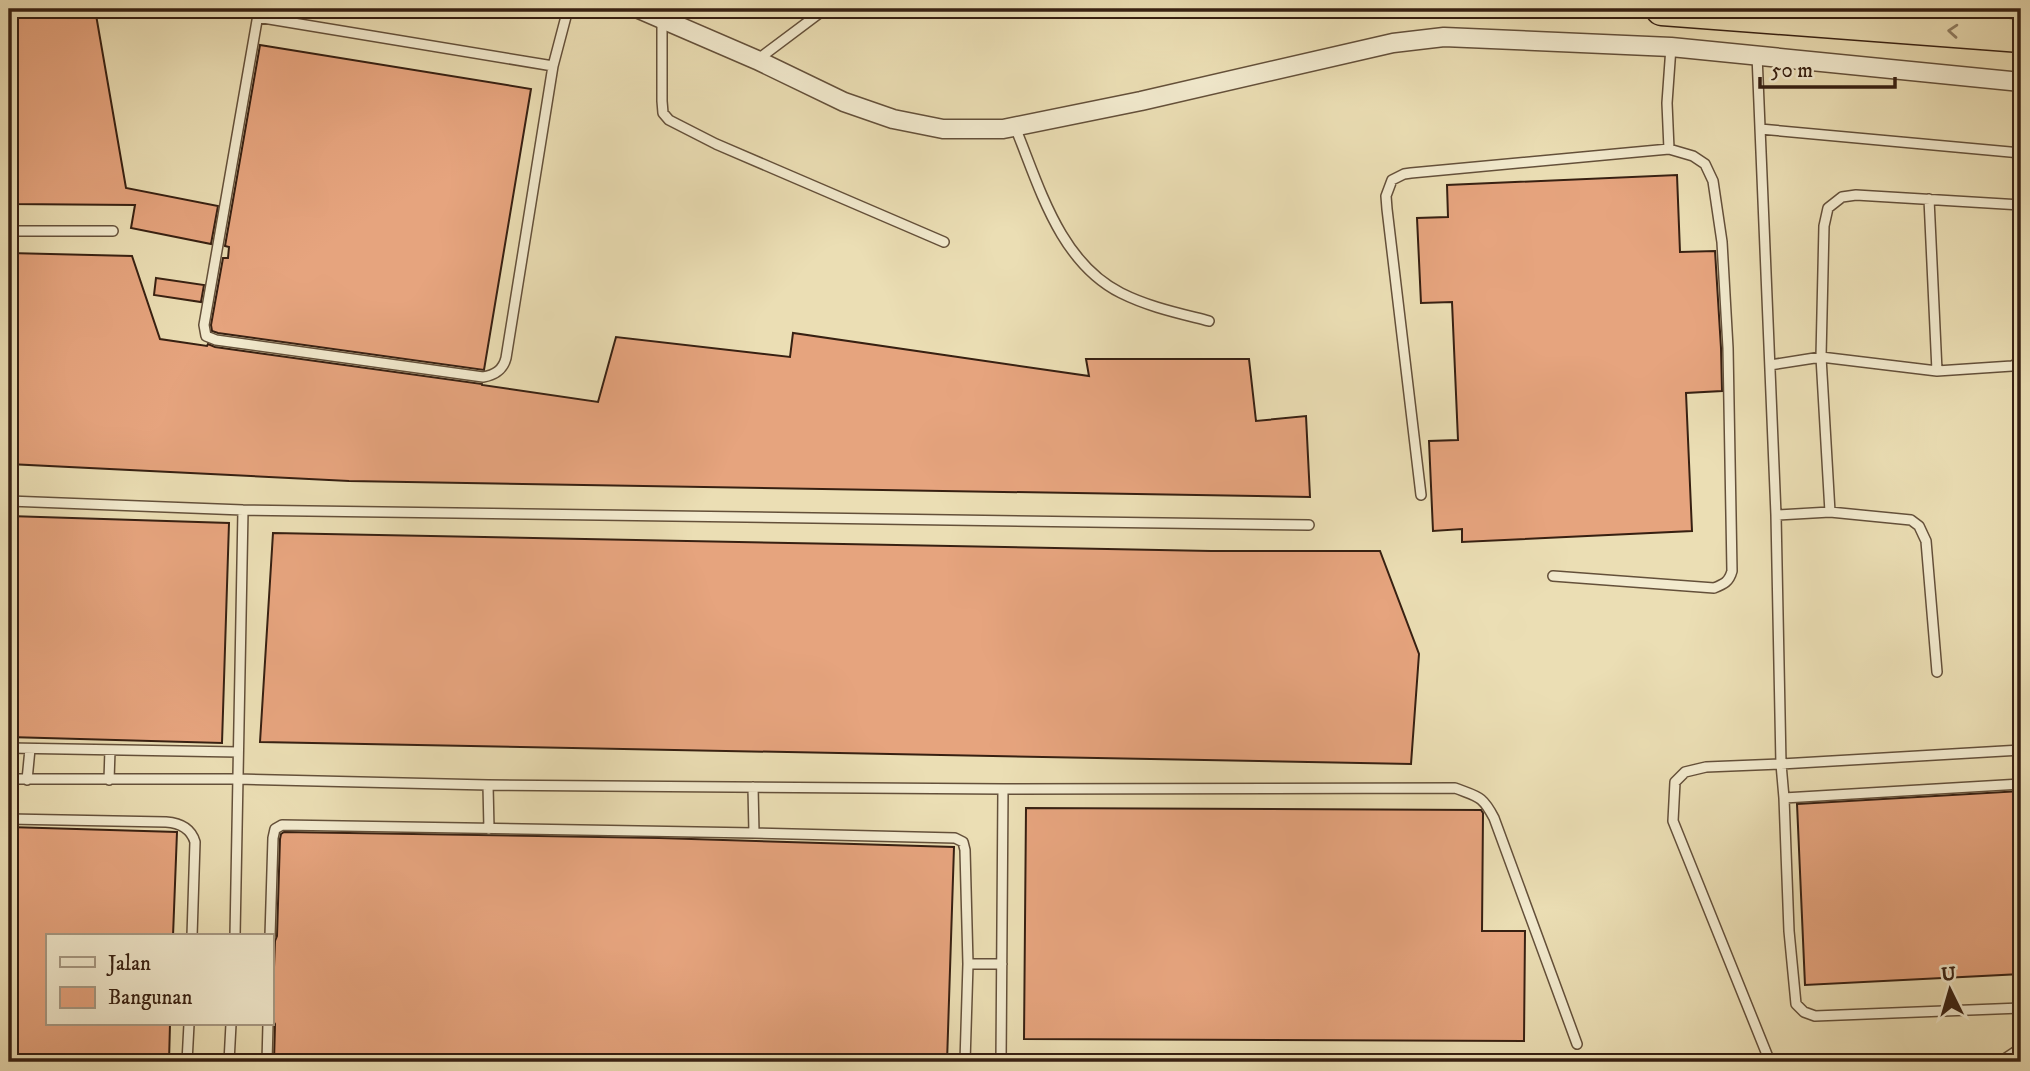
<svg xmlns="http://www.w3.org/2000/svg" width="2030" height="1071" font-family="'IM FELL DW Pica',serif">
  <rect width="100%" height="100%" fill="#ebdeb4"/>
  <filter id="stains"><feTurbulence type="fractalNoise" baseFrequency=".00286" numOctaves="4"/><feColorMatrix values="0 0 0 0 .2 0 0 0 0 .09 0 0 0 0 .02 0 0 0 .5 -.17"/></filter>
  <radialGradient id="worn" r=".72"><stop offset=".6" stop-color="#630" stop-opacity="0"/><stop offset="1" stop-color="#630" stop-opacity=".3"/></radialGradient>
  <path fill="#e6a47e" stroke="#372012" stroke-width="2" d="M9,9H95L126,188L218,206L211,244L131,228L135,205L9,204Z
    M260,45L531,89L484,370L218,333L212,331L211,325L223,258H228L229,247L225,246Z
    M1677,175L1680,252L1715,251L1721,348L1722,391L1686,393L1692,531L1462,542V529L1433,531L1429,441L1458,440L1452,302L1421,303L1417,218L1448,217L1447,185Z
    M9,253L132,256L160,339L207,346L208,344L215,347L482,384V385L598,402L616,337L790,357L793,333L1089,376L1086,359H1249L1256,421L1306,416L1310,497L349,481L9,464Z
    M156,278L204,285L201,302L154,295Z
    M9,516L229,523L222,743L9,737Z
    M273,533L1211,551H1380L1419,654L1411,764L260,742Z
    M2021,791V974L1805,985L1797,804Z
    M1026,808L1481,810L1483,813L1482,931H1525L1524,1041L1024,1039Z
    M9,827L177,832L173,936H47V1024H170L169,1062L9,1057Z
    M284,832L659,838L954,847L947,1062H274L275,1024L272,1019L275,941L277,936L280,839L281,834Z"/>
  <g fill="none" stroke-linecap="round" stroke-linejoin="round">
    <g stroke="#64503a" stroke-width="12">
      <path id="lane" d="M259,9L204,325L206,336L216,340L483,377C495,375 503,370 506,358L553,66L568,9
        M257,17L553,66
        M662,19V101L663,113L669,120L716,144L944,242
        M1757,55L1776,515L1781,764L1706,767L1685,772L1675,782L1673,821L1770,1062
        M757,60L825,9
        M1015,127C1039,185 1059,262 1121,293C1149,307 1178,313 1209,321
        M1760,129L2021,153
        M1929,199L1937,371
        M9,231H113
        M1770,365L1821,357L1824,226L1828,208L1842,197L1856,195L2021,205
        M1421,495L1387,209L1386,196L1392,180L1404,174L1411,173L1669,149
        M9,501L243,510L1309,525
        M1830,512L1821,357L1937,371L2012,366L2021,362
        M1776,515L1830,512L1911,520L1919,526L1926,541L1937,672
        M1553,576L1714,588C1724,584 1729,582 1732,571L1728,348L1722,242L1713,181L1705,164L1693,156L1669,149L1667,103L1671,47
        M9,748L238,752
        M2021,750L1781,764L1784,798L2021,784
        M9,779H238L488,785L1003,789L1455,788C1478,797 1482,795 1494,818L1577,1044
        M27,780L30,749
        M109,780L110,750
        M488,785L489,829
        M753,787L754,833
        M1784,798L1789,931L1796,1004L1804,1012L1815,1016L2021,1008
        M9,819L166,822C180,823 191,828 195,842L192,936
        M235,936L243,510
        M270,936L273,838L275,829L282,825L754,833L955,838L963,842L965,850L968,964L965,1062
        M968,964H1002
        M187,1062L189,1024
        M229,1062L231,1024
        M267,1062L268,1024
        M1001,1062L1003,789
        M2000,1062L2021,1048"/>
    </g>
    <g stroke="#64503a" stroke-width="21">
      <path id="street" d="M639,9L757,60L844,102L893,119L943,129H1003L1141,101L1393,43L1444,37L1671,47L2021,82"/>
    </g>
    <g stroke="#372012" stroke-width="35">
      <path id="highway" d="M1662,9L2021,36"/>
    </g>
    <use href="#lane" stroke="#f2eace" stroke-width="9"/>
    <use href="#street" stroke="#f2eace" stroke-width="18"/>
    <use href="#highway" stroke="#ebdeb4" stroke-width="32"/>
  </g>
  <defs><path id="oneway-chevron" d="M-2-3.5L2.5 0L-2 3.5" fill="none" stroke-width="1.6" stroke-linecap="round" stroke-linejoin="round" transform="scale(1.75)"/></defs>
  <use stroke="#917f63" href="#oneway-chevron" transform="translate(1953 31) rotate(-176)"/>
  <rect width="2030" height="1071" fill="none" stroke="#ebdeb4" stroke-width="35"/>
  <rect x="10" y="10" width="2009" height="1050" fill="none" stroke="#372012" stroke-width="3.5"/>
  <rect x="18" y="18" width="1995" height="1036" fill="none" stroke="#372012" stroke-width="2"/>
  <rect x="46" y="934" width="228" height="91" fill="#f2eace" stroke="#a79983" stroke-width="2"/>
  <rect x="60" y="957" width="35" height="10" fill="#f2eace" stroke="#a79983" stroke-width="2"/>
  <text x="108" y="970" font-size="21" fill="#372012">Jalan</text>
  <rect x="60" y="987" width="35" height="21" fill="#e6a47e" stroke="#a79983" stroke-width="2"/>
  <text x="108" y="1004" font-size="21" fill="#372012">Bangunan</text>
  <g transform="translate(1950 990) rotate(355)" stroke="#f2eace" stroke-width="5" paint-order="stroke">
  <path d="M0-5L12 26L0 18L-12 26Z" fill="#372012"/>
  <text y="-10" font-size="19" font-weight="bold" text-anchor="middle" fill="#372012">U</text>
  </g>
  <path d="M1760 77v10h135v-10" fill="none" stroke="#372012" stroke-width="3.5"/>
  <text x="1771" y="77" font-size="21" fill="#372012" stroke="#f2eace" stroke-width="5" paint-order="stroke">50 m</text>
  <rect width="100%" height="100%" filter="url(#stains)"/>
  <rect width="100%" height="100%" fill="url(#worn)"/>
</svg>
